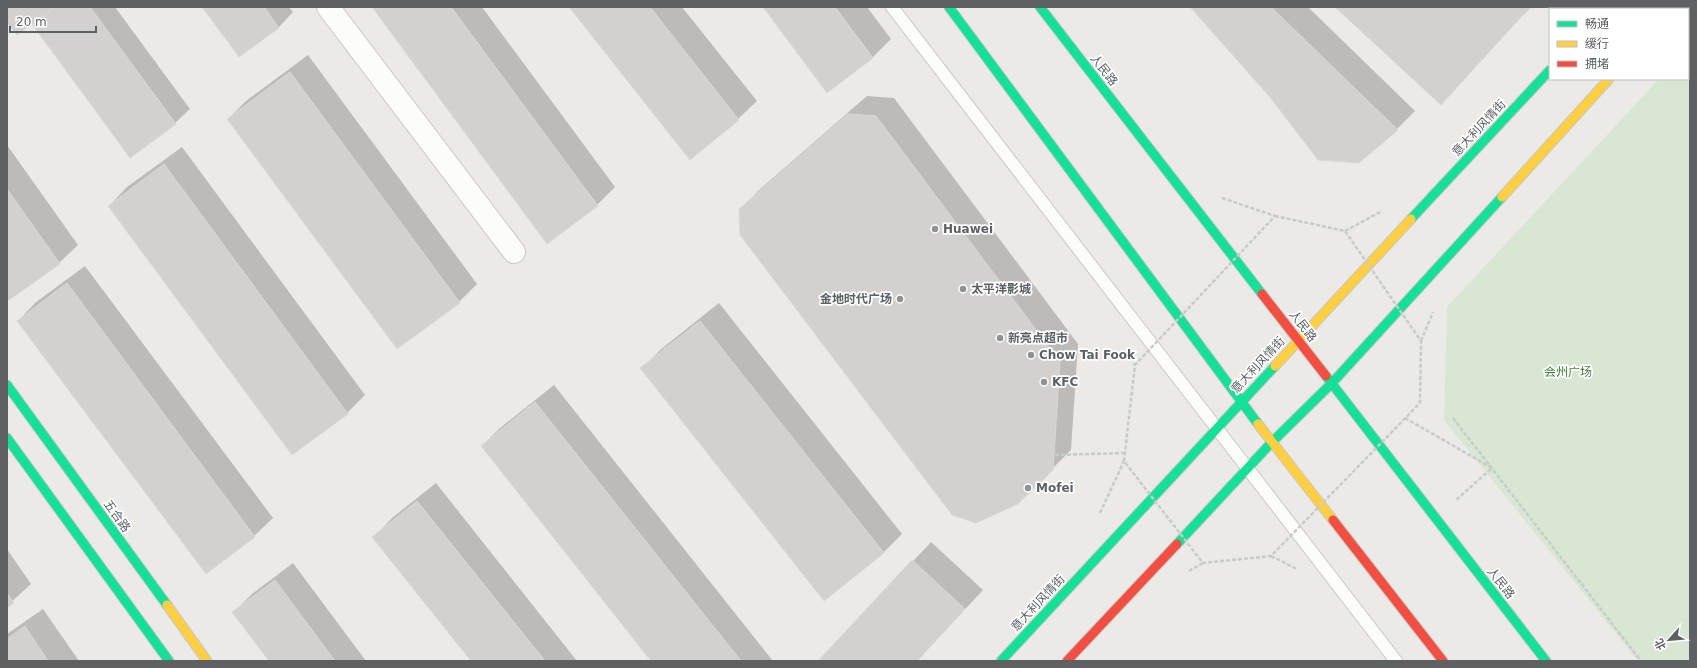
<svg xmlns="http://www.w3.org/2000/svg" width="1697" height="668" font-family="'DejaVu Sans','Noto Sans SC',sans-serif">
  <rect width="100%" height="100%" fill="#eceae7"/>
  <path fill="#d8e6d4" d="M1690,46V661H1638L1444,420L1447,307L1659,79H1688V48Z"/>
  <path fill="#0003" d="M7,7H115L190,109L175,123L131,157L32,23L7,20Z
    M203,7H289L293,12L279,27L239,56Z
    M374,7H482L615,187L597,205Z
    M570,7H682L757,101L738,119Z
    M764,7H867L891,39L873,57L828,91Z
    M1191,7H1308L1415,111L1397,129L1358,162L1269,95Z
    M1336,7H1531L1441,103Z
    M308,55L477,284L459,302L228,119L246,101Z
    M867,96L894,98L1078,344L1071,450L1052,469L740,210L758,191Z
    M7,145L78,245L59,263L9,298L7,295Z
    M182,147L365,395L347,413L109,206L127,187Z
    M85,266L273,518L254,536L206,572L18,321L36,302Z
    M719,303L902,534L884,552L824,599L642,369L660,350Z
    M554,385L773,661H653L482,446L500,428Z
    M436,483L577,661H472L374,537L392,518Z
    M931,542L983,590L917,661H820Z
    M7,549L31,584L7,606Z
    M293,563L366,661H270L234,612L252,594Z
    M43,609L79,661H7V634Z"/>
  <path fill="#d3d1d0" stroke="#dbd9d6" d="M7,7H55L17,35L7,22Z
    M55,7H90L176,124L130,158L32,24Z
    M202,7H264L279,28L239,57Z
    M372,7H451L598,206L547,244Z
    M569,7H650L739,120L690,160Z
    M763,7H835L873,58L827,93Z
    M1190,7H1271L1398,130L1359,163L1318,160L1269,96Z
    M1335,7H1530L1441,105Z
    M290,72L460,303L397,349L227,119Z
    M848,114L876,116L1060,362L1053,470L1018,504L976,523L952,515L740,235L739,209Z
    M164,164L348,414L292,455L108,206Z
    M7,189L60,264L9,300L7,297Z
    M67,283L255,537L206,574L17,321Z
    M700,321L884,553L824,601L640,368Z
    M535,402L741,661H651L481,446Z
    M417,501L545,661H471L372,537Z
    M912,560L965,609L917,661H818Z
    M275,580L335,661H269L232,612Z
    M7,593L14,603L7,608Z
    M25,626L48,661H7V639Z"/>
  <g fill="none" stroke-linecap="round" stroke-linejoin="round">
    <g stroke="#c8c8c7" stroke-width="14">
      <path id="lane" d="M892,7L1396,661"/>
    </g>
    <g stroke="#c8c8c7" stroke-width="24">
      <path id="street" d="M328,7L514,252"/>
    </g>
    <g stroke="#c6c7c6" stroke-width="11">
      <path id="fast" d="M949,7L1258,424
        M1040,7L1262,294
        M1672,9L1674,7
        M1411,219L1550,70
        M1326,376L1546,661
        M7,385L167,605
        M7,438L169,661
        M1177,544L1272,442L1332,383L1502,197
        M1001,661L1275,366"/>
    </g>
    <g stroke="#c6c7c6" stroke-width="11">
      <path id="slow" d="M1607,9L1608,7
        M1502,197L1609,79
        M1275,366L1411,219
        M1258,424L1333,520
        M167,605L207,661"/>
    </g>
    <g stroke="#c6c7c6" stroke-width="11">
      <path id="jam" d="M1262,294L1326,376
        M1333,520L1443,661
        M1067,661L1177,544"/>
    </g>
    <path stroke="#c7cbc9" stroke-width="2.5" stroke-dasharray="4 2" stroke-linecap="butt" d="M1222,198L1275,216
      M1345,231L1382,211
      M1421,341L1433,312
      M1129,352L1135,365
      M1405,418L1492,468L1455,501
      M1453,418L1641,661
      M1055,455L1125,453
      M1100,513L1124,461
      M1271,556L1297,569
      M1189,571L1203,563"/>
    <use href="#lane" stroke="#fcfcfb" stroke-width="12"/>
    <use href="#street" stroke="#fcfcfb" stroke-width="22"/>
    <use href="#fast" stroke="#16e098" stroke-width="9"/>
    <use href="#slow" stroke="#ffcf43" stroke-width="9"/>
    <use href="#jam" stroke="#f24e42" stroke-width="9"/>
    <path stroke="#c7cbc9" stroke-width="2.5" stroke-dasharray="4 2" stroke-linecap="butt" d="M1275,216L1345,231L1421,341L1420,403L1271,556L1203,563L1124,461L1135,365Z"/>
  </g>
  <g fill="#8f9192" stroke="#fff" stroke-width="1.5">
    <circle cx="935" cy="229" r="4"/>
    <circle cx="963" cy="289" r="4"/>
    <circle cx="900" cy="299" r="4"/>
    <circle cx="1000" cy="338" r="4"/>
    <circle cx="1031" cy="355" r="4"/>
    <circle cx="1044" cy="382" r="4"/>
    <circle cx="1028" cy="488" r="4"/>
  </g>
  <g text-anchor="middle" stroke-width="3.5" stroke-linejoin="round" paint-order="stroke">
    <g font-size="12" fill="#5d6164" stroke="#fff">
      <text transform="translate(1104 70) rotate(52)" y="4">人民路</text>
      <text transform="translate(1479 128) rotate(-47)" y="4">意大利风情街</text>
      <text transform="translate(1303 326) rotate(52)" y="4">人民路</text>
      <text transform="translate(1258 365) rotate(-47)" y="4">意大利风情街</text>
      <text transform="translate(117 516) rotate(54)" y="4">五合路</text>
      <text transform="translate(1501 583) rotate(52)" y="4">人民路</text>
      <text transform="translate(1038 603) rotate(-47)" y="4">意大利风情街</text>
    </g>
    <g font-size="12" font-weight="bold" fill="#5d6164" stroke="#fff" text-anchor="start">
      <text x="943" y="233">Huawei</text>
      <text x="971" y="293">太平洋影城</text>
      <text x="892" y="303" text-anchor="end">金地时代广场</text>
      <text x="1008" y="342">新亮点超市</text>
      <text x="1039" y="359">Chow Tai Fook</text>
      <text x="1052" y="386">KFC</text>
      <text x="1036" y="492">Mofei</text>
    </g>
    <g font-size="12" fill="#42823e" stroke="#fff">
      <text x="1568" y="376">会州广场</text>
    </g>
  </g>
  <rect width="1697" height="668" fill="none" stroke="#5d6164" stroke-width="16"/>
  <rect x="1549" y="8" width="140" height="72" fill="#ffffff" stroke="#bec0c1"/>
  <rect x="1557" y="21" width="20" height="6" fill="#16e098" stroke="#bec0c1"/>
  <text x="1585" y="28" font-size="12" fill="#5d6164">畅通</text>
  <rect x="1557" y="41" width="20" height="6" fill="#ffcf43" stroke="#bec0c1"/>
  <text x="1585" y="48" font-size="12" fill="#5d6164">缓行</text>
  <rect x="1557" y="61" width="20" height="6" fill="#f24e42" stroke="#bec0c1"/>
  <text x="1585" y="68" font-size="12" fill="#5d6164">拥堵</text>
  <g transform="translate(1669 640) rotate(243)" stroke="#ffffff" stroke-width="3" paint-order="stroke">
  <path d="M0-3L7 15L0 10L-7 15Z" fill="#5d6164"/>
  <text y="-6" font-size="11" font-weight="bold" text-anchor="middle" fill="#5d6164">北</text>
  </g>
  <path d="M10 26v6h86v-6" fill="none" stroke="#5d6164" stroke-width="2"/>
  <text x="16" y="26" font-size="12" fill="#5d6164" stroke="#ffffff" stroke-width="3" paint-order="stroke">20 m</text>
</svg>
